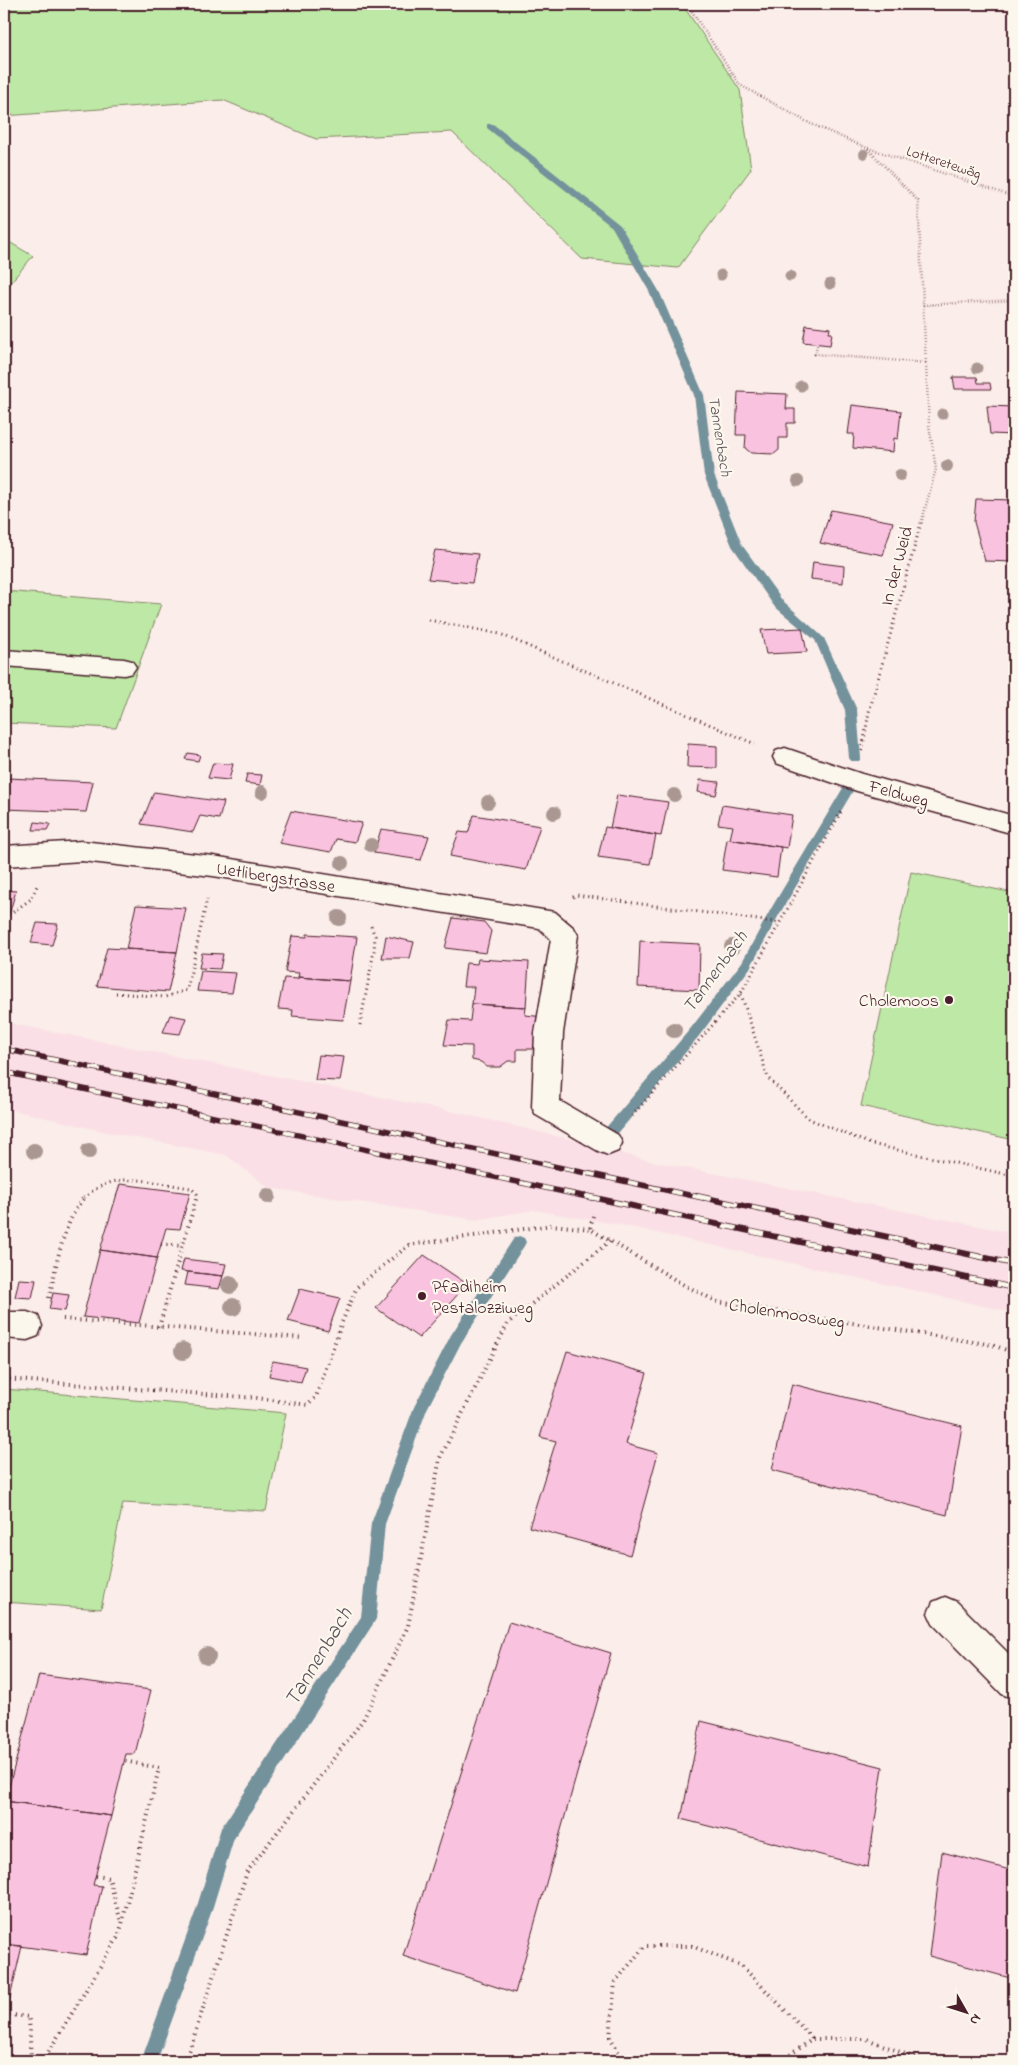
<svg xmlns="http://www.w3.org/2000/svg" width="1018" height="2065" font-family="'Indie Flower',sans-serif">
  <rect width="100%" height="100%" fill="#fbede9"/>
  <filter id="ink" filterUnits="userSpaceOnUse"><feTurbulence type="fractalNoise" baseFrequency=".02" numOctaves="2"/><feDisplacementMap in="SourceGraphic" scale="10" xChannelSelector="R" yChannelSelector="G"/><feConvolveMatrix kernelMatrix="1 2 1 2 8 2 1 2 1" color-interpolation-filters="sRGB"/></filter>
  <g filter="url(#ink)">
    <path fill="#fae0e6" d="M4,1022L455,1112L582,1142L647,1160L1014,1233V1313L621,1225L533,1210L476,1220L269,1188L226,1155L106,1132L4,1108Z"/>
    <path fill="#bde8a5" stroke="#848468" d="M4,4H682L740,90L751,169L678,268L582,259L452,132L316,139L223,100L4,116Z
      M4,239L33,256L4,290Z
      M4,591L161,604L116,728L4,723Z
      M911,872L1014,893V1140L861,1106Z
      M4,1389L286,1413L266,1511L123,1503L101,1609L4,1602Z"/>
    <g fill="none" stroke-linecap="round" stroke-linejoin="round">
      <path fill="#73929c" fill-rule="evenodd" d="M487,124H493L620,225L659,291L704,395L714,475L742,545L782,600L824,638L857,710L861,758L859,761H851L849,758L845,710L815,640L774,606L732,546L704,475L694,395L649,291L612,227L487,128Z
        M847,787L853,791L780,913L750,968L699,1036L614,1138L609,1139L604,1138L603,1134L604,1130L691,1028L742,962L772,907L843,788Z
        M519,1236L524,1238L526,1242L524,1246L461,1343L427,1409L385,1524L376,1619L373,1624L234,1838L211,1913L157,2061H141L195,1913L221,1828L361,1617L371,1524L414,1407L451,1335L514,1238Z"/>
    </g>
    <path fill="#f9c3df" stroke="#4a1f2b" d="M806,325L830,328L829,333H832L830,345L803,342Z
      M953,377H977L978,383H990L991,389H955Z
      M738,392L787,394L786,409H795V423H787V438H779V450L774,454L751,453L745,448L746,435H736Z
      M852,405L901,411L898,439L894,438L893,452L853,448L854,434H848Z
      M987,406L1014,407V435L990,434Z
      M976,499L1014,500V562L985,561L974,522Z
      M831,510L893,522L883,555L820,543Z
      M435,550L478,554L472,583L428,579Z
      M813,562L844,566L843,583L811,579Z
      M802,628L807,652L766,654L761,630Z
      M688,744L717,746V768L687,767Z
      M188,753L200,755L198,761L185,759Z
      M213,763L233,764L229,780L208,778Z
      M247,774L262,775L260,785L245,783Z
      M8,778L93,782L86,812L4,809V794Z
      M700,780L719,782L716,795L698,792Z
      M154,792L224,802L219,819L200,816L193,832L141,824Z
      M617,795L668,802L661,836L610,828Z
      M722,805L792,815L787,848L730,839L733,826L718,824Z
      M291,811L362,823L355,842L336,839L331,852L279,843Z
      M474,815L540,826L526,870L450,856L459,832L468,833Z
      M35,822L50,824L47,830H33Z
      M605,827L656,835L650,864L598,857Z
      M381,829L429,836L421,860L374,853Z
      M727,839L781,847L777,877L722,870Z
      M4,890L16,891L4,931Z
      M136,905L186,908L177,952L126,949Z
      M453,918L484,922L491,931L486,953L445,948Z
      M37,923L58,924L52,945L31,943Z
      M307,934L357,937L350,981L298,977L299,973L285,972L292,936L307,937Z
      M386,936L414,942L410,958H382Z
      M640,941L700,944L699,990L638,987Z
      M107,948L177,952L168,992L97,986Z
      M202,953L223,954L220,969L199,968Z
      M478,959L529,962L526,1007L472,1004L474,987H463L466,963L477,964Z
      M201,971L236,973L232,993L197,991Z
      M298,977L350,981L343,1020L292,1016L293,1010L278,1009L284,978L298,979Z
      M472,1004L526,1007L525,1015L544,1017L539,1049H517V1061H508L500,1067H487L481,1062L472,1060V1046L444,1045L449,1020L470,1021Z
      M170,1015L186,1018L180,1034L163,1032Z
      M319,1055L344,1057L340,1081L315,1080Z
      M120,1184L190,1193L180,1229L166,1228L157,1258L100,1250Z
      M100,1250L157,1258L139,1323L83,1317Z
      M424,1255L467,1284L419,1338L376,1308Z
      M184,1259L226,1264L223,1276L181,1271Z
      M188,1272L223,1276L219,1289L185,1285Z
      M19,1279L36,1280L32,1298L15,1297Z
      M300,1289L340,1298L328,1331L288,1321Z
      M53,1293L69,1295L65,1311L49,1309Z
      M567,1351L647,1373L626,1444L658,1453L630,1555L529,1527L556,1441L540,1437Z
      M273,1361L306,1367L301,1382L269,1376Z
      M792,1384L962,1426L947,1515L772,1470Z
      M509,1622L611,1653L515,1993L403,1956Z
      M39,1675L151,1690L135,1754H126L111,1816L5,1801Z
      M701,1721L883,1767L868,1867L681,1819Z
      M5,1801L111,1816L93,1885L102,1886L86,1955L4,1944Z
      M942,1852L1014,1871V1979L929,1956Z
      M4,1944L22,1946L8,2006L4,2005Z"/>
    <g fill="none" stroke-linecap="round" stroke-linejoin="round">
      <g stroke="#4a1f2b" stroke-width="3">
        <path id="minor" d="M4,650L124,659L132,661L136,667L132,673L124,675L4,666Z
          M785,748L862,774L1014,816V834L857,791L776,763L773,757L776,751Z
          M82,841L213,856L555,912L574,928L578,935L563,1033L560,1101L618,1135L622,1143L618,1151L608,1155L598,1151L536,1115L532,1107L535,1033L551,939L539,928L213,876L82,861L4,866V846Z
          M4,1312H27L38,1316L42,1326L38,1336L27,1340L4,1338Z
          M945,1597L957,1602L1014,1659V1699L1002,1694L933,1624L928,1613L933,1602Z"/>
      </g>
      <path stroke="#4a1f2b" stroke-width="2.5" stroke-dasharray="0.5 2.5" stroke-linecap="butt" d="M687,4L740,85L809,123L867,148L918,201L929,425L936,469L921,524
        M868,148L1014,197
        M923,305L1014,300
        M817,345L815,354L926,363"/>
      <path stroke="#4a1f2b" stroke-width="3" stroke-dasharray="1 4" stroke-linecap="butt" d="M429,620L500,634L755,744
        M862,751L869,712L921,523
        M573,897L576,895L780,923
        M13,912L31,899L37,886
        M116,993L165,997L187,990L207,899
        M741,994L768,1078L809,1119L871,1144L1014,1176
        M360,1025L374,951L375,936L370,924
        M632,1116L741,993L842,810
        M84,1198C116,1168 152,1183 191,1188L197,1194V1198"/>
      <path stroke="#4a1f2b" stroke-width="4" stroke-dasharray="1 4.5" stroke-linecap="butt" d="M593,1216L590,1229L684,1285L718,1302L993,1345L1014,1353
        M161,1244L183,1246
        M49,1298C57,1263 62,1225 85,1196
        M63,1319L302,1338
        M159,1327L197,1196
        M4,1379L257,1398L308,1405L316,1397L342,1322L357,1287L409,1245L552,1225L590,1229
        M96,1876L109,1878L121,1922
        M4,2014L29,2017L31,2061
        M43,2061L118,1937L122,1924L159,1768L124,1761
        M186,2061L247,1872L363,1720L408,1626L440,1458L508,1323L610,1241
        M624,2061L610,2037L615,1982L645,1946H692L742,1966L813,2039
        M781,2061L813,2039H867L923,2061"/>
      <use href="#minor" fill="#fbf7ec" fill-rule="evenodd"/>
      <g stroke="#4a1f2b" stroke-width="5.5">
        <path id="rail-far1" d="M4,1049L703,1198
          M4,1072L592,1198"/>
      </g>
      <g stroke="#4a1f2b" stroke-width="6">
        <path id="rail" d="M586,1196L1014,1288
          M697,1196L1014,1264"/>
      </g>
      <use href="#rail-far1" stroke="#fbf7ec" stroke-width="4" stroke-dasharray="11" stroke-linecap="butt"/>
      <use href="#rail" stroke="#fbf7ec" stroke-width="4.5" stroke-dasharray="14" stroke-linecap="butt"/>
    </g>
    <g fill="#aa9792">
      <circle cx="864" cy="154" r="5"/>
      <circle cx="721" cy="275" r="5.5"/>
      <circle cx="790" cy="276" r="5.5"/>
      <circle cx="830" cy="284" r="5.5"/>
      <circle cx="977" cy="368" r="5.5"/>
      <circle cx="801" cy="386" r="5.5"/>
      <circle cx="942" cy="414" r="5.5"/>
      <circle cx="947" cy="466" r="6"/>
      <circle cx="900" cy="475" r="6"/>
      <circle cx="798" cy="481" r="6"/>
      <circle cx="262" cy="792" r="7"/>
      <circle cx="674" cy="795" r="7"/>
      <circle cx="488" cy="802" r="7"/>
      <circle cx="554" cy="813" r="7"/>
      <circle cx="371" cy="845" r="7"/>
      <circle cx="342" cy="863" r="7"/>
      <circle cx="339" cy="918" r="8"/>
      <circle cx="732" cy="947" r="8"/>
      <circle cx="674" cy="1030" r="8"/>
      <circle cx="34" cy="1151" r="8"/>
      <circle cx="89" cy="1151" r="8"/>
      <circle cx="268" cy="1196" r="8"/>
      <circle cx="230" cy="1285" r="9"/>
      <circle cx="233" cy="1307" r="9"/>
      <circle cx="183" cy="1351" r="9"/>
      <circle cx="207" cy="1656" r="9"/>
    </g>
  </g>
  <g fill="#4a1f2b" stroke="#fbf7ec" stroke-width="2">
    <circle cx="949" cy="1000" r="5"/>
    <circle cx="422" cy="1296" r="5"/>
  </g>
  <g text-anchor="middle" stroke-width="4.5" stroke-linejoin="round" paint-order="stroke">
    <g font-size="15" fill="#4a1f2b" stroke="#fbf7ec">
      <text transform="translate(944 162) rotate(18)" y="5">Lotteretewäg</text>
    </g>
    <g font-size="16" font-style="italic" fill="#5b4f5a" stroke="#fbf7ec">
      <text transform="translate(721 436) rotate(81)" y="6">Tannenbach</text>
    </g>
    <g font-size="18" fill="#4a1f2b" stroke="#fbf7ec">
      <text transform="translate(896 566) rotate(-75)" y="6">In der Weid</text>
      <text transform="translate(899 793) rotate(15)" y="6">Feldweg</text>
      <text transform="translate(276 877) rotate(9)" y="6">Uetlibergstrasse</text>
      <text transform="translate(787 1313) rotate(9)" y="6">Cholenmoosweg</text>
    </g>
    <g font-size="18" fill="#4a1f2b" stroke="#fbf7ec" text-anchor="end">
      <text x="939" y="1006">Cholemoos</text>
      <text x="432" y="1292" text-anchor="start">Pfadiheim<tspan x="432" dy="21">Pestalozziweg</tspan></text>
    </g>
    <g font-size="19" font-style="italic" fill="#5b4f5a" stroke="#fbf7ec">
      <text transform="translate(714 971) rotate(-54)" y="7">Tannenbach</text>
    </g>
    <g font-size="22" font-style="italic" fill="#5b4f5a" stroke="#fbf7ec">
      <text transform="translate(317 1656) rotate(-59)" y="8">Tannenbach</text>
    </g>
  </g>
  <rect width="1018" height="2065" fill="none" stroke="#fbf7ec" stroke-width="20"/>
  <rect x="10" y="10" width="998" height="2045" fill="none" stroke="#4a1f2b" stroke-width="2" filter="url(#ink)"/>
  <g transform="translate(966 2012) rotate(129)" stroke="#fbf7ec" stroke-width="4" paint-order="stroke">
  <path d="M0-4L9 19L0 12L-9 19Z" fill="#4a1f2b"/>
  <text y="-8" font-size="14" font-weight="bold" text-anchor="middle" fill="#4a1f2b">N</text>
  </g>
</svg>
